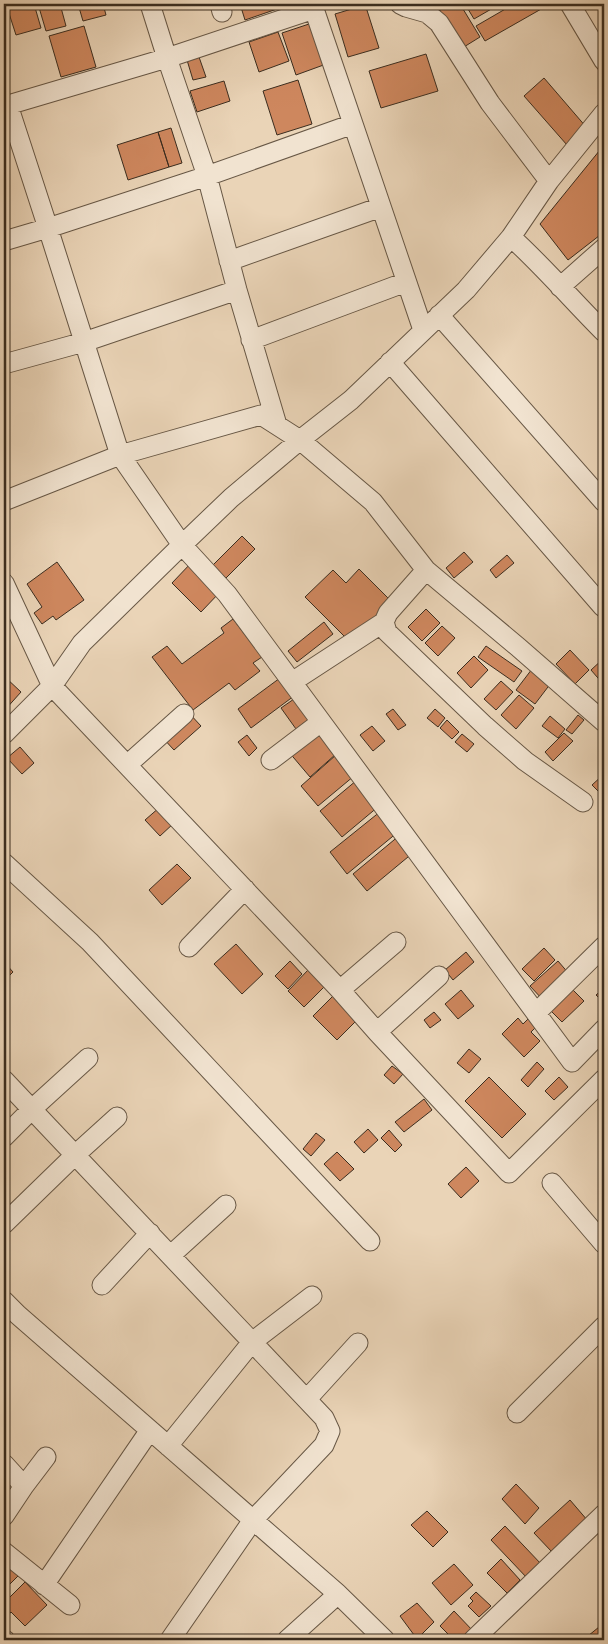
<svg xmlns="http://www.w3.org/2000/svg" width="608" height="1644" font-family="Alegreya,serif">
  <rect width="100%" height="100%" fill="#ead4b7"/>
  <filter id="stains"><feTurbulence type="fractalNoise" baseFrequency=".004" numOctaves="4"/><feColorMatrix values="0 0 0 0 .2 0 0 0 0 .09 0 0 0 0 .02 0 0 0 .5 -.17"/></filter>
  <radialGradient id="worn" r=".72"><stop offset=".6" stop-color="#630" stop-opacity="0"/><stop offset="1" stop-color="#630" stop-opacity=".3"/></radialGradient>
  <path fill="#ce875e" stroke="#3b2d1f" d="M6,4H34L41,28L16,35Z
    M38,4H60L66,26L46,31Z
    M78,4H103L106,15L83,21Z
    M240,4H275L277,9L245,20Z
    M354,4H365L379,48L348,57L335,14L355,8Z
    M451,4H460L480,37L459,50L437,12Z
    M465,4H500L474,19Z
    M514,4H550L485,41L476,26Z
    M315,22L329,63L296,75L282,33Z
    M84,26L96,67L61,77L49,36Z
    M278,32L289,61L259,72L249,42Z
    M426,54L438,91L381,108L369,71Z
    M199,57L206,77L193,80L187,60Z
    M544,78L587,128L567,145L524,96Z
    M298,80L312,124L277,135L263,91Z
    M224,81L230,101L197,112L190,91Z
    M171,128L182,163L169,167L158,132Z
    M158,132L169,167L128,180L117,145Z
    M604,145V232L568,260L540,224Z
    M242,536L255,549L226,578L213,565Z
    M464,552L473,562L454,578L446,568Z
    M507,555L514,563L496,578L490,570Z
    M57,562L84,600L56,620L53,616L42,624L34,613L42,607L27,584Z
    M192,562L221,591L201,612L172,583Z
    M359,569L391,601L350,642L305,597L333,570L346,583Z
    M426,609L440,623L422,641L408,627Z
    M233,619L262,657L253,663L260,671L235,690L229,683L193,710L152,657L167,646L182,664L224,633L221,628Z
    M324,622L333,634L297,662L288,651Z
    M442,626L455,638L438,656L425,643Z
    M486,646L522,671L514,682L478,657Z
    M570,650L589,670L575,684L556,664Z
    M474,656L488,670L471,688L457,673Z
    M604,658V685L591,670Z
    M532,669L551,683L535,704L516,690Z
    M5,677L21,692L4,711V678Z
    M280,678L294,696L251,728L238,709Z
    M501,681L513,692L496,710L484,699Z
    M519,695L534,708L516,729L501,715Z
    M294,699L309,719L296,729L281,708Z
    M393,709L406,725L398,730L386,714Z
    M435,709L445,718L438,727L427,718Z
    M188,712L201,726L174,750L162,737Z
    M578,715L584,720L572,734L566,730Z
    M550,716L565,729L558,738L542,726Z
    M447,720L459,732L452,739L440,728Z
    M372,726L385,741L373,751L360,735Z
    M315,729L336,754L310,777L288,751Z
    M564,733L573,741L553,761L545,752Z
    M462,734L474,744L467,752L455,742Z
    M247,735L257,748L249,756L238,742Z
    M20,747L34,763L22,774L7,758Z
    M336,755L354,776L318,806L301,786Z
    M604,774V790L600,793L592,785Z
    M357,780L379,806L342,837L320,811Z
    M160,807L174,823L160,836L145,820Z
    M381,811L398,832L347,874L330,852Z
    M400,835L414,852L367,891L353,874Z
    M177,864L191,878L162,905L149,890Z
    M236,944L263,974L242,994L214,964Z
    M544,948L555,960L534,981L522,969Z
    M466,952L474,962L453,980L445,970Z
    M290,961L302,974L288,989L275,976Z
    M558,961L570,975L543,1000L530,986Z
    M4,962L13,972L4,981Z
    M308,970L324,987L304,1007L288,991Z
    M568,985L584,1001L562,1022L546,1006Z
    M603,989L604,991V1003L596,995Z
    M461,990L474,1006L458,1019L445,1004Z
    M333,996L357,1020L337,1040L313,1016Z
    M434,1012L441,1020L430,1028L424,1020Z
    M518,1018L523,1024L529,1018L537,1026L531,1032L540,1041L524,1057L502,1034Z
    M469,1049L481,1059L469,1073L457,1063Z
    M537,1062L544,1069L528,1087L521,1080Z
    M392,1066L403,1074L394,1084L384,1075Z
    M489,1077L526,1114L502,1138L465,1101Z
    M559,1077L568,1087L554,1100L545,1091Z
    M424,1099L432,1110L404,1132L395,1122Z
    M368,1129L378,1140L364,1153L354,1142Z
    M389,1130L402,1145L395,1152L381,1138Z
    M316,1133L325,1140L311,1156L303,1149Z
    M337,1152L354,1169L340,1181L324,1164Z
    M466,1167L479,1181L461,1198L448,1184Z
    M516,1484L539,1508L525,1524L502,1499Z
    M570,1500L588,1521L552,1552L534,1533Z
    M427,1511L448,1532L433,1547L411,1525Z
    M505,1526L542,1565L528,1579L491,1540Z
    M501,1559L520,1580L507,1593L487,1573Z
    M454,1564L473,1585L451,1605L432,1583Z
    M12,1566L20,1574L8,1586L4,1581V1574Z
    M25,1582L47,1605L25,1626L11,1612L4,1620V1603Z
    M476,1592L491,1606L479,1617L468,1606L473,1601L470,1598Z
    M417,1603L434,1622L417,1639L400,1616Z
    M454,1611L474,1632L467,1640H454L440,1626Z
    M599,1627L604,1633V1640H583Z"/>
  <g fill="none" stroke-linecap="round" stroke-linejoin="round">
    <g stroke="#675745" stroke-width="21">
      <path id="street" d="M150,4L167,58L314,9L423,330
        M220,4L222,12
        M400,4L406,7L427,13L439,23L490,103L549,181
        M570,4L604,61
        M167,58L207,176L48,228L8,105Z
        M604,113L549,181L511,237C544,267 573,301 604,332
        M4,241L48,228L120,455L182,545L227,594L572,1062L604,1029
        M229,261L381,207
        M560,287L604,248
        M439,315L604,502
        M251,340L406,282
        M390,362L603,607
        M4,364L84,342L237,290
        M277,425L237,290L207,176L353,124
        M4,501L120,455L261,415L300,440L373,502L426,570L518,647L604,722
        M426,570L388,613L384,622L387,632L485,726L525,761L583,802
        M4,583L52,686L340,990L377,1032L509,1173L604,1079
        M292,682L384,622
        M4,734L52,686L82,643L182,545L231,498L300,440L351,400L466,290L511,237
        M271,760L321,722
        M127,765L184,714
        M4,863L90,942L370,1241
        M189,947L245,889
        M340,990L396,942
        M536,1013L604,946
        M377,1032L439,976
        M4,1080L324,1418L330,1431L324,1445L253,1520L170,1640
        M4,1137L32,1109L88,1058
        M552,1183L604,1244
        M4,1224L75,1155L117,1117
        M171,1255L226,1205
        M102,1285L150,1233
        M4,1301L18,1315L338,1594L385,1640
        M307,1399L358,1343
        M517,1413L604,1326
        M168,1446L252,1342L312,1296
        M4,1464L24,1486
        M4,1516L24,1486L46,1457
        M4,1552L70,1605
        M44,1585L150,1430
        M4,1640H5
        M287,1640L338,1594
        M473,1640L604,1514"/>
    </g>
    <use href="#street" stroke="#f1e3d0" stroke-width="19"/>
  </g>
  <rect width="608" height="1644" fill="none" stroke="#ead4b7" stroke-width="20"/>
  <rect x="5" y="5" width="598" height="1634" fill="none" stroke="#3b2d1f" stroke-width="2.5"/>
  <rect x="10" y="10" width="588" height="1624" fill="none" stroke="#3b2d1f"/>
  <rect width="100%" height="100%" filter="url(#stains)"/>
  <rect width="100%" height="100%" fill="url(#worn)"/>
</svg>
